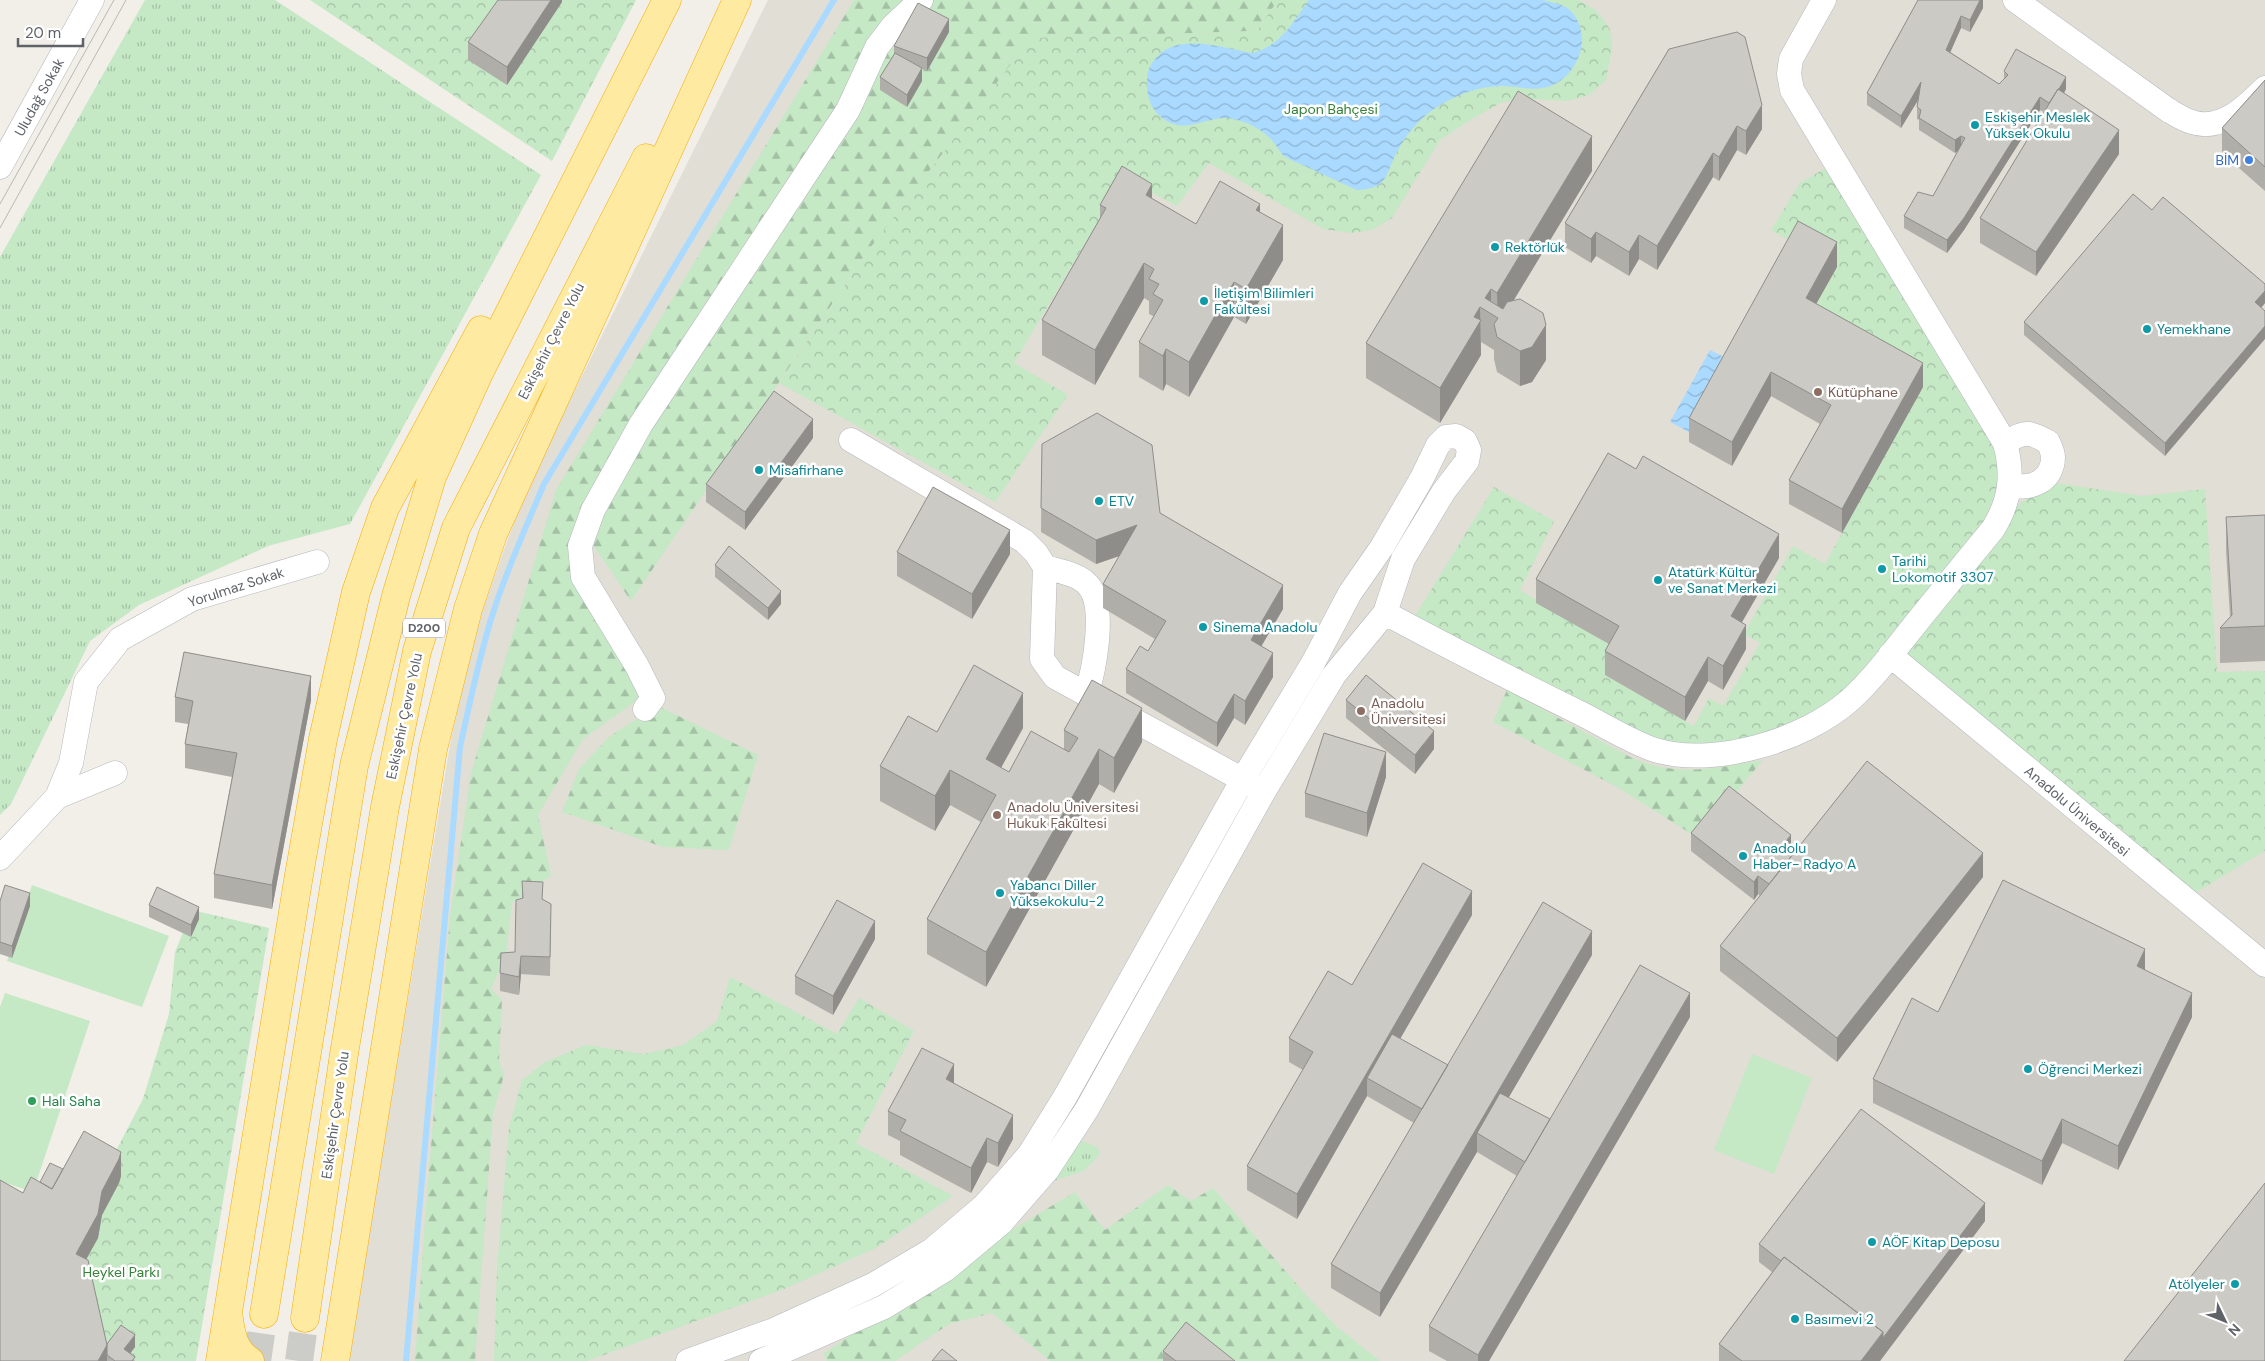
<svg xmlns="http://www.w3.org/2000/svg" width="2265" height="1361" font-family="'DM Sans',sans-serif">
  <defs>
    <pattern id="grass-tufts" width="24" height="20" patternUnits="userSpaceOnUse" patternTransform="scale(1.25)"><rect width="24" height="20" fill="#c5e8c5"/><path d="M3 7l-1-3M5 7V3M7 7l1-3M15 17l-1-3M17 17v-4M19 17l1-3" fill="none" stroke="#a3c0a4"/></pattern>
    <pattern id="forest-firs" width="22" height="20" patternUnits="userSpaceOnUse" patternTransform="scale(1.25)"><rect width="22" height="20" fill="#c5e8c5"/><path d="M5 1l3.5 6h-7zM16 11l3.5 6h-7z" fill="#a3c0a4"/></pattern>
    <pattern id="park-crowns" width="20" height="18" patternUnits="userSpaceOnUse" patternTransform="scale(1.25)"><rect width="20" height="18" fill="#c5e8c5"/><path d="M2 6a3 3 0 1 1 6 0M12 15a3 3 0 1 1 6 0" fill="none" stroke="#a3c0a4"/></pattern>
    <pattern id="water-waves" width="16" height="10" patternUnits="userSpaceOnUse" patternTransform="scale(1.25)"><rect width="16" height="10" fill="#aadaff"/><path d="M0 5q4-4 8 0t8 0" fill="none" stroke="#8eb4d2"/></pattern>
  </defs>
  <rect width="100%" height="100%" fill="#f1efe8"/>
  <path fill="#e1ded6" d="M768,0H2265V1361H348L450,745L465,677L483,610L506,544L531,479Z"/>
  <path fill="url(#grass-tufts)" d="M145,0H275L541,175L350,524L268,546L139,605L90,641L11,804L0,815V257Z
    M1080,1140L1097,1147L1100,1154L1084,1171L1053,1181Z"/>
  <path fill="url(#forest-firs)" d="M854,0H1278L1257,31L1031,38L868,251L631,601L579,524L573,549L642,693L636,701L583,739L538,815L551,876L512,903L506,956L491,989L502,1000L499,1061L504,1075L493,1114L475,1361H415L425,1220L450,916L471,773L556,490Z
    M1507,690L1632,758C1681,778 1713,768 1763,760L1698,838L1615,786L1493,722Z
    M658,706L758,755L729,850L663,847L562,812L579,769L610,736Z
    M1168,1185L1191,1201L1213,1188L1308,1297L1336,1326L1380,1361H1050L992,1313L949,1324L895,1361H827L823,1354L993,1241L1075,1192L1105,1230Z"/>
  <path fill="url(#park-crowns)" d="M310,0H636L552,161Z
    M1278,0H1579L1597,11L1610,29L1612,47L1606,80L1589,95L1567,101L1531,99L1502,102L1472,119L1440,140L1392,218L1372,230L1351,233L1323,229L1209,163L1177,206L1124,178L1014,363L1068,395L995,502L779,383L868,251L1031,38L1257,31Z
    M1836,162L2005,443L2003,513L2056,483L2143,496L2205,489L2217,672L2265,671V851L2185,899L1890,656L1826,717L1685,754L1409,626L1494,487L1554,521L1520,590L1619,650L1605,675L1694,726L1709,698L1723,706L1760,643L1744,634L1793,546L1825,564L1842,533L1806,322L1837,267L1771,230L1800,183Z
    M192,910L269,928L196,1361H0V1231L97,1187L143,1099L169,1014L175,952Z
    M730,977L837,1034L859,998L914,1031L856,1143L953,1196L876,1248L784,1289L587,1361H494L497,1268L509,1127L522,1080L545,1062L586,1045L644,1054L683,1045L717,1021Z"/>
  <path fill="#c5e8c5" d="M32,885L169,936L142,1007L7,961Z
    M5,993L90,1021L33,1192L0,1181V1007Z
    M1752,1054L1812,1078L1774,1174L1714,1150Z"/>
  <path fill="url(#water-waves)" d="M1309,0H1542C1550,2 1564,4 1570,10C1593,34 1580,74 1551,86C1535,92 1518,86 1502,86C1479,86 1456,95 1437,107C1420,118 1406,134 1397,152C1385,174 1389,189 1357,190C1339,182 1322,174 1305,166C1298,163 1290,160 1284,156C1280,153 1278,147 1275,144C1265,131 1249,122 1233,119C1208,113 1186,138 1161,117C1150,108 1146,93 1147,79C1147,70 1152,62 1158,56C1179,33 1223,48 1252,53C1280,47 1293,22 1309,0Z
    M1710,350L1728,359L1689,432L1670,422Z"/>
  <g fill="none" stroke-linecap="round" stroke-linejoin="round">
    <path stroke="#aadaff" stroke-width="6" d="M406,1361L460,747C470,702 479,657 493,613C507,569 526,527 544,484L834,0"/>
    <path stroke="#ccccc8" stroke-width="28" stroke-dasharray="28 14" stroke-linecap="butt" d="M257,1361L264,1314
      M299,1361L305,1318"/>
    <g stroke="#b5b8bc" stroke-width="25">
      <path id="minor" d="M2015,0L2168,110C2175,114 2184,120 2192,122C2221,132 2247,106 2265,88
        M0,167L92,0
        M851,440L1024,541L1036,553L1045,567L1042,659L1055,677L1256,787
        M2005,443C2024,431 2029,431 2048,442C2050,446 2053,453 2053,457C2053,481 2030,491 2010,484
        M1045,567C1059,571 1078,574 1088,585C1107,606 1094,671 1086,695
        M1385,613C1450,648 1515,681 1580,713C1602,724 1633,743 1655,750C1714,768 1805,740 1850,700C1872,680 1891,655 1909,632C1937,597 1965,563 1993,529C2010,501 2014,476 2005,443L1792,90L1789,74L1791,59L1824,0
        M1890,655L2265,965
        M645,709L653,698L637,666L583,577L580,546L593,510L641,424L848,110L877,47L893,26L921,0
        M57,797L115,773
        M0,858L57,797L71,763L86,682L120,639L192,599L317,562
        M688,1361L774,1330L873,1285L932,1250L984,1206L1029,1155L1065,1097L1243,779L1313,663L1350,593L1382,547L1422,478L1438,445L1446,437L1456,436L1465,441L1469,450L1467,461L1444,491L1403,559L1385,613L1334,675L1264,791L1087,1109L1048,1169L1001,1223L946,1269L884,1307L761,1361"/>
    </g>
    <g stroke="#f9ab00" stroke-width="29">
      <path id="trunk" d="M264,1314L354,766L396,596L432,477L479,373L667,0
        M305,1318L344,1054L385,807L417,651L456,528L646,158
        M229,1319C231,1335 235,1352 250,1361
        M220,1361L299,875L323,739L356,592L385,508L481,330
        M335,1361L433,749L468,609L493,534L737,0"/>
    </g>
    <use href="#minor" stroke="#fff" stroke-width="24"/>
    <use href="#trunk" stroke="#feeaa1" stroke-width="28"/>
    <path stroke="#b6b7b8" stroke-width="1" d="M0,204L114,0
      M0,228L126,0"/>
  </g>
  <path fill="#afaea9" d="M562,0V2L507,85L468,60V42Z
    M1918,0H1983V8L1970,32L1961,28L1950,52L1999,84L2004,79V71L2066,89L2064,93L2119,154L2036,276L1980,243V218L2044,112L2040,110L1964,230L1947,253L1904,228V216L1933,196L1959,150L1955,153L1919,130V120L1917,119V107L1919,99L1901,128L1867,105V93Z
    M949,32L927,71L922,69V81L907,107L880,90V77L894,54V46Z
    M1669,49L1762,129L1746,155L1737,150L1719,181L1713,177L1657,270L1639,259L1629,276L1596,256L1591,263L1565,247V223Z
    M2265,80V191L2222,153V128Z
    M1592,171L1514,300L1546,360L1532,382L1520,386L1497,372L1494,359V350L1481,342V355L1440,423L1366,378V343Z
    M1152,199L1196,224L1260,212L1283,260L1246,324L1234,317L1189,397L1166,384L1163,391L1139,377V342L1153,318V316L1149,314V301L1144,298L1095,385L1042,355V320L1100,218V205Z
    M2152,210L2265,284V303L2261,308L2165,456L2024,335V322Z
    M1837,267L1816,304L1923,387L1842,533L1789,504V480L1820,424L1771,396L1732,466L1689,442V418Z
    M813,438L745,530L706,502V484Z
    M1042,444L1160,513L1283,609L1261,646L1273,677L1245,725L1234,718L1217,747L1126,693V669L1148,651L1155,639L1103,608V584L1119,556L1096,564L1041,532Z
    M2265,515V661L2220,663V628L2230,617L2226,551V517Z
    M897,552L1010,554L972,619L897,576Z
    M1779,558L1742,622L1746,649L1723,690L1708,681L1685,721L1605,675V651L1609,644L1536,603V579Z
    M715,565L781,604L768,620L715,577Z
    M175,697L311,700L272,909L214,898V874L232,777L185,768V744L188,724L175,722Z
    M1346,700L1434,749L1415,774L1346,718Z
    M1023,728L1001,768L1009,772L1064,749V730L1142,742L1114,793L1099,784L986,987L927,954V919L981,822L950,805L935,831L880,801V766L937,732Z
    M1386,777L1367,837L1305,817V793Z
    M1691,833L1791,844L1797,849L1983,877L1837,1062L1720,971V946L1760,896L1758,894L1754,900L1691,851Z
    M522,881L543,899L551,922L550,976L521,974L519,995L500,991V973L515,952L522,898Z
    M0,901L30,906L12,958L0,954Z
    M149,905L199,919L191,937L149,917Z
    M1472,915L1400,1039L1448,1065L1592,955L1508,1098L1550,1119L1690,1017L1489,1361H1447L1429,1351V1326L1517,1176L1477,1152L1380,1317L1331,1288V1264L1414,1123L1367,1096L1297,1219L1247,1190V1166L1303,1070L1289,1062V1038L1352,985Z
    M875,939L833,1015L795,994V976Z
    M2145,970L2192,1017L2118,1170L2062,1143L2042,1185L1873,1103V1079L1938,1012Z
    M954,1083L1013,1139L998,1167L987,1162L971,1193L900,1155V1141L888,1135V1111Z
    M63,1169L121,1176L119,1183L102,1215L98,1238L86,1259L107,1344L135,1347L130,1354L135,1361H0L23,1193Z
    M1985,1221L1880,1361H1719V1344L1772,1272L1759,1262V1244Z
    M1163,1351L1235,1361H1163Z"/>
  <path fill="#8f8d8a" d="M551,0H562V2L507,85V67Z
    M1980,0H1983V8L1970,32V20Z
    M1961,16V28L1946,62V50Z
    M949,19V32L927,71V58Z
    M922,68V81L907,107V95Z
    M2066,77V89L2051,116V103Z
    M1921,82V95L1901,128V116Z
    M2040,97V110L1964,230L1947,253V240Z
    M1762,105V129L1746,155V131Z
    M1737,126V150L1719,181V157Z
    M2119,130V154L2036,276V252Z
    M1592,136V171L1498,326L1497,293Z
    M1961,136V148L1955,153V140Z
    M1713,153V177L1657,270V246Z
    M1152,184V219L1146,195Z
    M1260,204V239L1256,210Z
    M1283,225V260L1246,324V289Z
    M1596,232V256L1591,263V239Z
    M1639,235V259L1629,276V252Z
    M1837,242V267L1806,322V298Z
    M1144,263V298L1095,385V350Z
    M1234,282V317L1189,397V362Z
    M1491,289V313L1485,298Z
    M2265,291V303L2255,315V302Z
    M1480,307L1481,355L1440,423V388L1474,317Z
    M1546,325V360L1532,382L1520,386V351Z
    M2265,326V339L2165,456V443Z
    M1166,349V384L1163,391V356Z
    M1923,363V387L1842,533V509Z
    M1771,372V396L1732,466V442Z
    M813,419V438L745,530V512Z
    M1137,525V550L1096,564V540Z
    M1010,530V554L972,619V594Z
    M1779,534V558L1731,641V616Z
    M1283,585V609L1251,664V640Z
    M781,591V604L768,620V608Z
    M1746,625V649L1723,690V666Z
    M1273,653V677L1245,725V701Z
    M1708,657V681L1685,721V697Z
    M311,676V700L272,909V885Z
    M1023,693V728L988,791L986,759Z
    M1234,694V718L1217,747V723Z
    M1142,708V742L1114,793V758Z
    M1434,731V749L1415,774V755Z
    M1099,749V784L986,987V952Z
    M1386,752V777L1367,837V813Z
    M950,770V805L935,831V796Z
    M1791,835V853L1786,841Z
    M1983,853V877L1837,1062V1038Z
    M1758,876V894L1754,900V882Z
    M1472,891V915L1375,1082L1367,1078V1096L1297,1219V1194Z
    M30,893V906L12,958V946Z
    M199,907V919L191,937V925Z
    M875,921V939L833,1015V996Z
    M1592,931V955L1485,1138L1477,1133V1152L1380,1317V1293Z
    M2145,949V973L2137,966Z
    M521,956V974L519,995V977Z
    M1690,993V1017L1489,1361H1478V1355Z
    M2192,993V1017L2118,1170V1146Z
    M954,1064V1089L946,1079Z
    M1013,1115V1139L998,1167V1143Z
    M2062,1119V1143L2042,1185V1161Z
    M987,1138V1162L971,1193V1168Z
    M121,1152V1176L119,1183L102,1215L98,1238L76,1278V1254L102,1191Z
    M1985,1203V1221L1880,1361H1861Z
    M135,1335V1347L124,1361V1349Z
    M107,1345V1361H98Z"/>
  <path fill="#cccac5" stroke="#8f8d8a" d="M498,0H551L507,67L468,42Z
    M1918,0H1980L1970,20L1961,16L1946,50L1999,84L2008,75L2004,71L2016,49L2066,77L2059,89H2058L2049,103L2040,97L1964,218L1947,240L1904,216L1918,192L1933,196L1965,138L1961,136L1955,140L1919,118L1921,110L1917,107L1921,82L1901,116L1867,93Z
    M918,3L949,19L927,58L894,46Z
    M1737,32L1745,37L1762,105L1746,131L1737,126L1719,157L1713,153L1657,246L1639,235L1629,252L1596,232L1591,239L1565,223L1669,49Z
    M895,53L922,68L907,95L880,77Z
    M2265,80V167L2222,128Z
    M2058,89L2119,130L2036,252L1980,218Z
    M1518,91L1592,136L1497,293L1491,289L1485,298L1503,309L1507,302L1520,299L1543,313L1546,325L1532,347L1520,351L1497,337L1494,324L1498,318L1480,307L1474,317L1481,320L1440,388L1366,343Z
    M1122,166L1152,184L1146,195L1196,224L1220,181L1260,204L1256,210L1283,225L1246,289L1234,282L1189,362L1166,349L1163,356L1139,342L1163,300L1153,294L1159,284L1149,279L1154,269L1144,263L1095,350L1042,320L1106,208L1100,205Z
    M2133,194L2152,210L2163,197L2265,284V291L2255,302L2265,311V326L2165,443L2024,322Z
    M1798,221L1837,242L1806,298L1923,363L1842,509L1789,480L1831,405L1771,372L1732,442L1689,418Z
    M774,391L813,419L745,512L706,484Z
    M1097,413L1152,445L1160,513L1283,585L1251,640L1273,653L1245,701L1234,694L1217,723L1126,669L1140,646L1148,651L1166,621L1103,584L1137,525L1096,540L1041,508L1042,444Z
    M1608,453L1636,469L1643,456L1779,534L1731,616L1746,625L1723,666L1708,657L1685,697L1605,651L1619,626L1536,579Z
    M933,487L1010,530L972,594L897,552Z
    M2265,515V626L2220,628L2232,615L2226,517Z
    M729,546L781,591L768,608L715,565Z
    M184,652L311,676L272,885L214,874L237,753L185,744L193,701L175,697Z
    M974,665L1023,693L986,759L1009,772L1031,731L1069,752L1078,738L1064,730L1092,680L1142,708L1114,758L1099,749L986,952L927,919L996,795L950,770L935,796L880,766L908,716L937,732Z
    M1366,675L1434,731L1415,755L1346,700Z
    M1324,733L1386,752L1367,813L1305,793Z
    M1867,761L1983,853L1837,1038L1720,946Z
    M1729,786L1791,835L1786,841L1797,849L1769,884L1758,876L1754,882L1691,833Z
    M1423,863L1472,891L1297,1194L1247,1166L1313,1052L1289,1038L1328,971L1352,985Z
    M2003,880L2145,949L2137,966L2192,993L2118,1146L2062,1119L2042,1161L1873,1079L1912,998L1938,1012Z
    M522,881L543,882L542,899L551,904L550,957L521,956L519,977L500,973L501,953L515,952L516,900L523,898Z
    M5,885L30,893L12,946L0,942V901Z
    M157,887L199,907L191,925L149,905Z
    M837,900L875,921L833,996L795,976Z
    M1543,902L1592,931L1380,1293L1331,1264Z
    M1640,965L1690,993L1478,1355L1429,1326Z
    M1392,1034L1448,1065L1422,1109L1367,1078Z
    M922,1048L954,1064L946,1079L1013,1115L998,1143L987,1138L971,1168L900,1131L906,1120L888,1111Z
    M1500,1093L1550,1119L1525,1162L1477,1133Z
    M1861,1109L1985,1203L1883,1338V1332L1784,1257L1781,1261L1759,1244Z
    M84,1131L121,1152L119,1159L102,1191L98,1214L76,1254L88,1260L107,1345L98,1361H0V1180L23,1193L31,1177L52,1189Z
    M50,1163L63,1169L52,1189L40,1182Z
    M2265,1183V1361H2124Z
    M1784,1257L1883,1332L1861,1361H1742L1719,1344Z
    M1186,1322L1235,1361H1176L1163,1351Z
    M121,1325L135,1335L124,1349L135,1357L132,1361H115L107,1355V1344Z
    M942,1349L957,1361H932Z"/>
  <g fill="#0f9aa8" stroke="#fff" stroke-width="2">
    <circle cx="1975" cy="125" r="5"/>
    <circle cx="1495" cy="247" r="5"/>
    <circle cx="1204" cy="301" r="5"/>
    <circle cx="2147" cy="329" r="5"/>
    <circle cx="759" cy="470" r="5"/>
    <circle cx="1099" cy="501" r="5"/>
    <circle cx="1882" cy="569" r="5"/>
    <circle cx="1658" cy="580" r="5"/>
    <circle cx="1203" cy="627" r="5"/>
    <circle cx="1743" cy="856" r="5"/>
    <circle cx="1000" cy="893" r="5"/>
    <circle cx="2028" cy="1069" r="5"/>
    <circle cx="1872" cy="1242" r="5"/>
    <circle cx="2235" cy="1284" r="5"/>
    <circle cx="1795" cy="1319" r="5"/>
  </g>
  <circle fill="#3f7fe0" stroke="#fff" stroke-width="2" cx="2249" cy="160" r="5"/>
  <g fill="#8d6e63" stroke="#fff" stroke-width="2">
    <circle cx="1818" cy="392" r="5"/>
    <circle cx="1361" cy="711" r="5"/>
    <circle cx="997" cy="815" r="5"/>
  </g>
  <circle fill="#2e9e5b" stroke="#fff" stroke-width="2" cx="32" cy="1101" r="5"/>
  <g text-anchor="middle" stroke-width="5" stroke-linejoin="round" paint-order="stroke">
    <rect fill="#fff" stroke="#8f9295" stroke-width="1" x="403" y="618.5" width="42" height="19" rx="4"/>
    <g font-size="12" font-weight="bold" fill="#5f6368">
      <text x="424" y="632">D200</text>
    </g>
    <g font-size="14" fill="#5f6368" stroke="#fff">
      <text transform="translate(39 97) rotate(-61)" y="5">Uludağ Sokak</text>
      <text transform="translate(551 341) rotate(-63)" y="5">Eskişehir Çevre Yolu</text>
      <text transform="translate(236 587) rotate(-18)" y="5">Yorulmaz Sokak</text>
      <text transform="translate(404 716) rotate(-78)" y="5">Eskişehir Çevre Yolu</text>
      <text transform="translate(2077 811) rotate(40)" y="5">Anadolu Üniversitesi</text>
      <text transform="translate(335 1115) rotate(-82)" y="5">Eskişehir Çevre Yolu</text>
    </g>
    <g font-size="14" fill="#348238" stroke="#fff">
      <text x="1331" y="114">Japon Bahçesi</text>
      <text x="121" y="1277">Heykel Parkı</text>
    </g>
    <g font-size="14" fill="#0d838f" stroke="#fff" text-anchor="start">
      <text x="1985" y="122">Eskişehir Meslek<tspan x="1985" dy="16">Yüksek Okulu</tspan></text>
      <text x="1505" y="252">Rektörlük</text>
      <text x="1214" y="298">İletişim Bilimleri<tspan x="1214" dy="16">Fakültesi</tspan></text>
      <text x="2157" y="334">Yemekhane</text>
      <text x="769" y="475">Misafirhane</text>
      <text x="1109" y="506">ETV</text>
      <text x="1892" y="566">Tarihi<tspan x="1892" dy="16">Lokomotif 3307</tspan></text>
      <text x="1668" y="577">Atatürk Kültür<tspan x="1668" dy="16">ve Sanat Merkezi</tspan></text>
      <text x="1213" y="632">Sinema Anadolu</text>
      <text x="1753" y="853">Anadolu<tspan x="1753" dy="16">Haber- Radyo A</tspan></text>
      <text x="1010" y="890">Yabancı Diller<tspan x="1010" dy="16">Yüksekokulu-2</tspan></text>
      <text x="2038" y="1074">Öğrenci Merkezi</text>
      <text x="1882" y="1247">AÖF Kitap Deposu</text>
      <text x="2225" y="1289" text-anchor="end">Atölyeler</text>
      <text x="1805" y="1324">Basımevi 2</text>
    </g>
    <g font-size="14" fill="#366cbe" stroke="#fff" text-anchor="end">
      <text x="2239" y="165">BİM</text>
    </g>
    <g font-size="14" fill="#785e54" stroke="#fff" text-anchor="start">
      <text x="1828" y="397">Kütüphane</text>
      <text x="1371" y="708">Anadolu<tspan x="1371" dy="16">Üniversitesi</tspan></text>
      <text x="1007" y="812">Anadolu Üniversitesi<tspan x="1007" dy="16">Hukuk Fakültesi</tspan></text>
    </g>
    <g font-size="14" fill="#27864d" stroke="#fff" text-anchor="start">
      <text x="42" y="1106">Halı Saha</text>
    </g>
  </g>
  <g transform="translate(2225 1321) rotate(133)" stroke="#ffffff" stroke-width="4" paint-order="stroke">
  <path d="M0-4L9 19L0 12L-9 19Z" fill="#5f6368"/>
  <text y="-8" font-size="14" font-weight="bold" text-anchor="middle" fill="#5f6368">N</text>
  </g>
  <path d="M18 38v8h65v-8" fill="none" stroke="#5f6368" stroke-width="2.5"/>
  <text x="25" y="38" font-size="15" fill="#5f6368" stroke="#ffffff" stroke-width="4" paint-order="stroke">20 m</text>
</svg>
